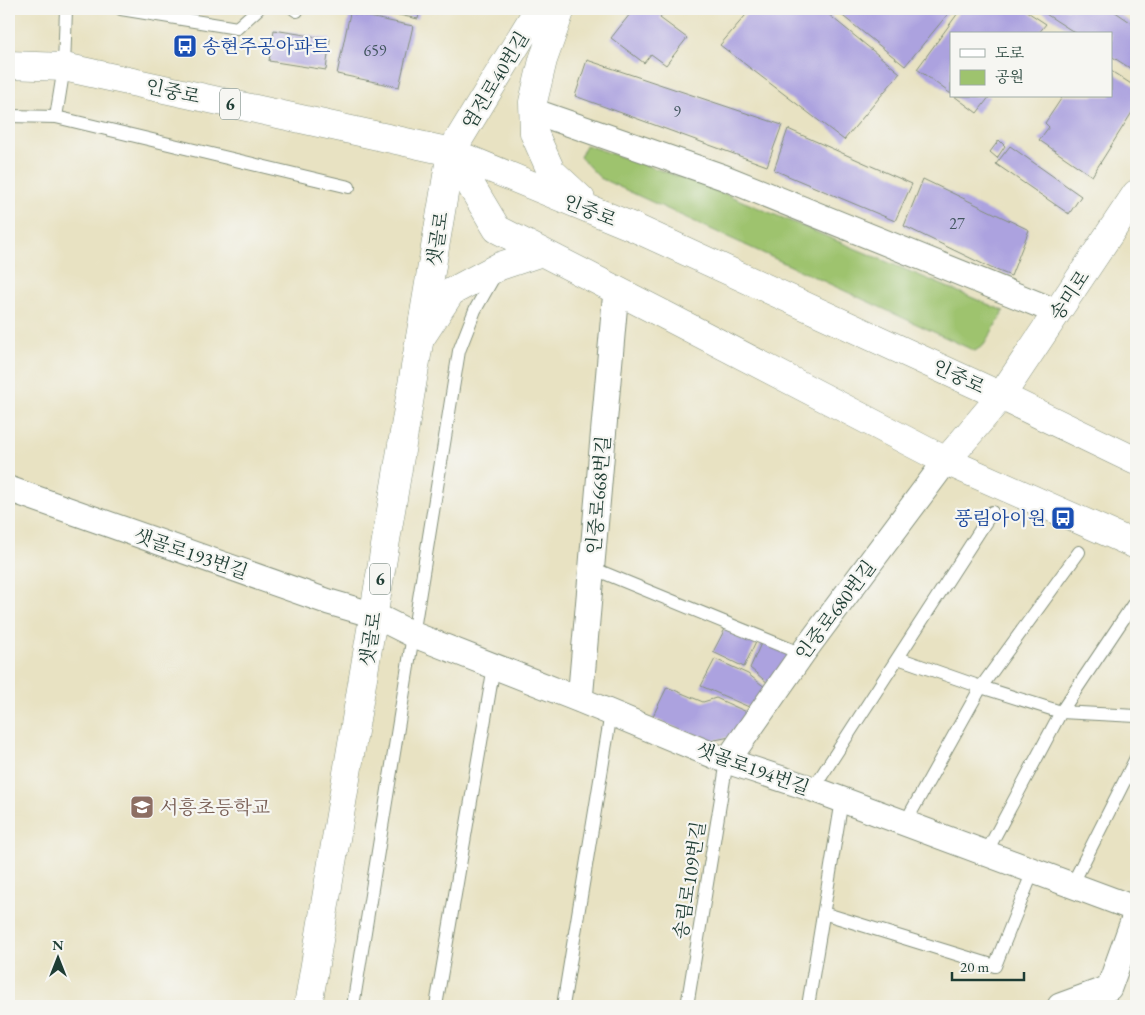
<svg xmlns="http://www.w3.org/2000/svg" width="1145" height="1015" font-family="'EB Garamond','Noto Serif KR',serif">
  <rect width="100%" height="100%" fill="#f6f6f2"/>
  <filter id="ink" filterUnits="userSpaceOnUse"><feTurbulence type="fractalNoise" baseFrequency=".02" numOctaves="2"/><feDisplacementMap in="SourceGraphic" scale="10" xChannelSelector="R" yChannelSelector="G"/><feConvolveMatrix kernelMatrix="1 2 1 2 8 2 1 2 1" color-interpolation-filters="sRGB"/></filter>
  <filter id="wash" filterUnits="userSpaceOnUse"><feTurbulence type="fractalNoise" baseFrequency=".0096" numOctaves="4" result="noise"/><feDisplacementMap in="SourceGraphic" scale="20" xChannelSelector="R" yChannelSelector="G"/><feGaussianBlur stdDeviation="1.12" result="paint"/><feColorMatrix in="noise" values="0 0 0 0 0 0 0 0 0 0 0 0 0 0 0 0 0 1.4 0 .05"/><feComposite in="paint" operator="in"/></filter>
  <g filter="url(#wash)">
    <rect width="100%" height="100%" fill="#e8e2c2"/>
    <path fill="#9ec36e" stroke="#5e8051" d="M586,145L704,185L1004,311L984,345L975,351L600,178L580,157Z"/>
    <g id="blocks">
      <path fill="#aca2df" d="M380,9H420L418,19L380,11Z
        M634,9H655L663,14L660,18L687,38L666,65L651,54L644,63L611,38Z
        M751,9H822L900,73L844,140L720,45Z
        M834,9H952L905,66Z
        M961,9H1023L1046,24L1038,34H951V94L917,69Z
        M1038,9H1111L1136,26V72L1111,56V34H1077Z
        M350,13L413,26L399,87L337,74Z
        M274,30L330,39L326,70L269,61Z
        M587,60L782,125L767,166L575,96Z
        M1111,71L1136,87V106L1092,176L1039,140L1049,127L1045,123L1063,96H1111Z
        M954,96H990L977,113Z
        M788,129L912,184L895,221L774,170Z
        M999,140L1005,146L997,158L990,152Z
        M1010,146L1081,196L1069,214L996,164Z
        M923,179L1029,230L1011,276L991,268L904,226Z
        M726,627L757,639L744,667L713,652Z
        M763,639L793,651L769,684L750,668Z
        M715,659L748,674L766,688L749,707L701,686Z
        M667,687L703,702L716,698L749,713L730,737L710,741L652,718Z"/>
    </g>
  </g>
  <g filter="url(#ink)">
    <use href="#blocks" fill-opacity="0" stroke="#84907b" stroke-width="1"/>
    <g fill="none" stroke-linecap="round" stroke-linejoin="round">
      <g stroke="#84907b" stroke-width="14">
        <path id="lane" d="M121,9L237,28L258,9
          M294,9L297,11
          M9,116L56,117L349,187
          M56,117L64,67L66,9
          M592,568L802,654
          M898,658L981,687L1061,712L1136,716
          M813,789L992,512
          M905,823L981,687L1079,552
          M986,853L1061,712L1136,600
          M1072,885L1136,758
          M823,913L995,966L1033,871
          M353,1006L459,351L475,310L496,273
          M436,1006L494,666
          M563,1006L611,713
          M687,1006L727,761
          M808,1006L842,800"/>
      </g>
      <g stroke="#84907b" stroke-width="27">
        <path id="street" d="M533,111L723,177L1057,312
          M9,489L329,602L374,615L412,634L580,700L727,761L813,789L1136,909
          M580,700L616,290
          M727,761L802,654L946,461
          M1060,1006L1109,988L1136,913"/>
      </g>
      <g stroke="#84907b" stroke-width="29">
        <path id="secondary" d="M561,9L543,60L533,102L534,133L551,171L581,199
          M451,152L497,229L657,311L946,461L1136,545
          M451,152L633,227L1001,396L1136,461
          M451,152L534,16L540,9
          M420,339L451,292L500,266L542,252
          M946,461L1001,396L1136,194"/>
      </g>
      <g stroke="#84907b" stroke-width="29">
        <path id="primary" d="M9,65L64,67L451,152L308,1006"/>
      </g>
      <use href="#lane" stroke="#fff" stroke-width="12"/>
      <use href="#street" stroke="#fff" stroke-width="25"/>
      <use href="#secondary" stroke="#fff" stroke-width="28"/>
      <use href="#primary" stroke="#fff" stroke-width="28"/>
    </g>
  </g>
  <defs>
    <g id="bus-square" transform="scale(1.25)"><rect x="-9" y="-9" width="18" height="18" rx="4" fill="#1a4fb4" stroke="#f6f6f2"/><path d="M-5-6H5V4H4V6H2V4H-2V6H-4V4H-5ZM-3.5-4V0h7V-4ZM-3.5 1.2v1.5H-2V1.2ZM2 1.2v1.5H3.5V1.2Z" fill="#fff"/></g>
    <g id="school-square" transform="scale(1.25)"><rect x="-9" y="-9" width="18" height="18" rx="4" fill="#8d6e63" stroke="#f6f6f2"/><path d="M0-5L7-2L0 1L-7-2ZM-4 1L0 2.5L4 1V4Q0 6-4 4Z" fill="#fff"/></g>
  </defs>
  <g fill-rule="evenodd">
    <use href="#bus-square" x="185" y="46"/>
    <use href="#bus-square" x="1063" y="518"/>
    <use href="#school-square" x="142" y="807"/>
  </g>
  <g text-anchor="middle" stroke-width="4.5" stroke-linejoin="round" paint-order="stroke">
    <g font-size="16" fill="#42565f">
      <text x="375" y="56">659</text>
      <text x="677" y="117">9</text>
      <text x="957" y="229">27</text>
    </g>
    <g fill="#f6f6f2" stroke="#60746d" stroke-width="1">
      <rect x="220" y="88.5" width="20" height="31" rx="4"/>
      <rect x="370" y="563.5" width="20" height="31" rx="4"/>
    </g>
    <g font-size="18" font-weight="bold" fill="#1f3d34">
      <text x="230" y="110">6</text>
      <text x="380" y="585">6</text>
    </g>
    <g font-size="19" fill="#164399" stroke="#f6f6f2" text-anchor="start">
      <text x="202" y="53">송현주공아파트</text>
      <text x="1046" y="525" text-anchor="end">풍림아이원</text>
    </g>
    <g font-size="19" fill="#1f3d34" stroke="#f6f6f2">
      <text transform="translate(495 80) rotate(-59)" y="7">염전로40번길</text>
      <text transform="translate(173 91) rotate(12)" y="7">인중로</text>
      <text transform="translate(590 210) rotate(22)" y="7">인중로</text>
      <text transform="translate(437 239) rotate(-81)" y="7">샛골로</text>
      <text transform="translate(1069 295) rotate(-56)" y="7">송미로</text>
      <text transform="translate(959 376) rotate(25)" y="7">인중로</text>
      <text transform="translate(598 495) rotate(-85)" y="7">인중로668번길</text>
      <text transform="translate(191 553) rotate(19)" y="7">샛골로193번길</text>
      <text transform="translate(835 610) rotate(-53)" y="7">인중로680번길</text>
      <text transform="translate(370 639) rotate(-81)" y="7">샛골로</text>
      <text transform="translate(753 768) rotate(20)" y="7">샛골로194번길</text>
      <text transform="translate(689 880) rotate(-81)" y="7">송림로109번길</text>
    </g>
    <g font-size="19" fill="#785e54" stroke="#f6f6f2" text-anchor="start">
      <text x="160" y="814">서흥초등학교</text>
    </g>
  </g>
  <rect width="1145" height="1015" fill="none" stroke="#f6f6f2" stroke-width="30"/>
  <rect x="950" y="32" width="162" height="65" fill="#f6f6f2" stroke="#a0aca6"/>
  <rect x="960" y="49" width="25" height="8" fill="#ffffff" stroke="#a0aca6"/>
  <text x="995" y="58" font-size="15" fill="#1f3d34">도로</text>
  <rect x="960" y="70" width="25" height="15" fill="#9ec36e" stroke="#a0aca6"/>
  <text x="995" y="82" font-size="15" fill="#1f3d34">공원</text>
  <g transform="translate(58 958)" stroke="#f6f6f2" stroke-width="4" paint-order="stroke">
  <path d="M0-4L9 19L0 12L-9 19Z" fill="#1f3d34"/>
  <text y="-8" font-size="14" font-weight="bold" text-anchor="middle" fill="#1f3d34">N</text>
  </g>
  <path d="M952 972v8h72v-8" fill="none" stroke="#1f3d34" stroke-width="2.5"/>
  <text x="960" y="972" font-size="15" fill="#1f3d34" stroke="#f6f6f2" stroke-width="4" paint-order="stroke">20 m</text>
</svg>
